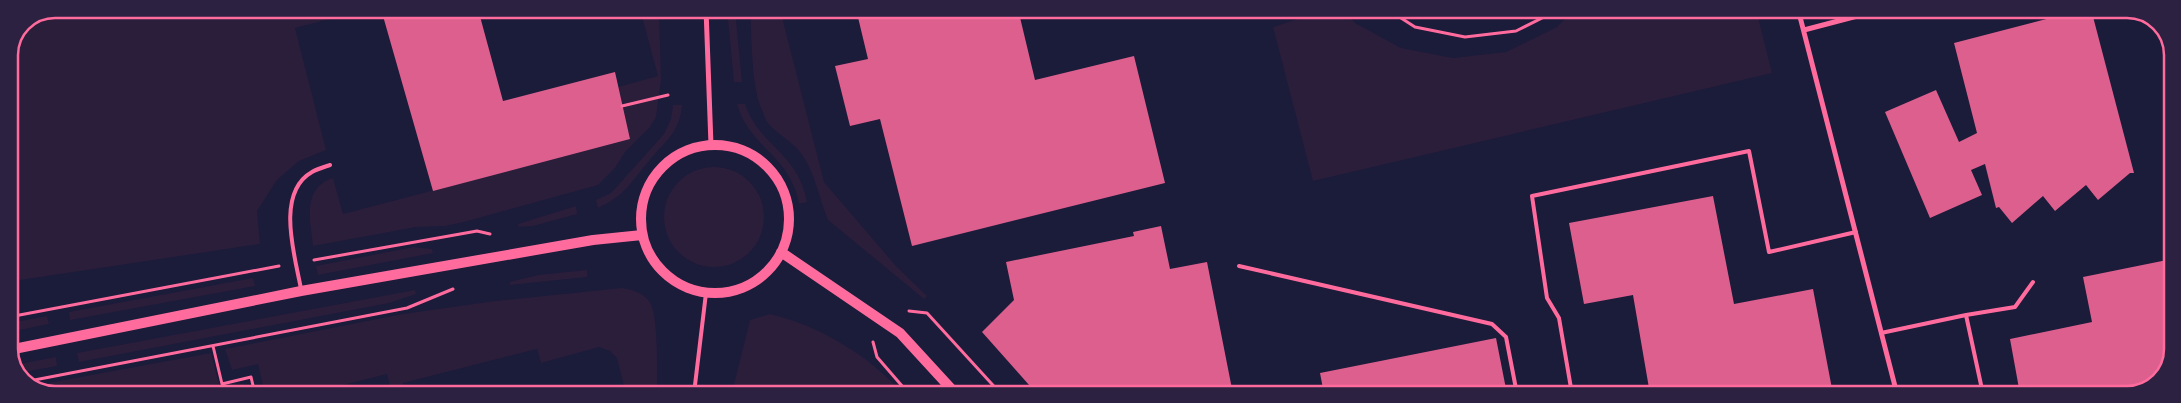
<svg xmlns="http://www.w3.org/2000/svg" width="2181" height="403" font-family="Rubik,sans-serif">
  <rect width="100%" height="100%" fill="#1b1b3a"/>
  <path fill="#2a1e3b" d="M54,9H367L295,28L326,150L299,161L277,180L257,211L260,244L20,280L9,283V54L22,22Z
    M640,9H659L661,80L656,117L650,127L625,152L615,168L598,185L464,222L445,226L416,227L313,246C310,220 302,188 333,178L343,214L630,139L618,87L658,76Z
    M727,9H735L742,82H734Z
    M750,9H780L824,182L896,266L927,296L924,299L828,220C819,199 816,176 803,156C794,142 775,133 767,122C765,118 763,112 761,108C751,83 752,37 750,9Z
    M1308,9H1342L1355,23L1401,48L1453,58L1506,52L1557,27L1575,9H1756L1772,73L1313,181L1273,27L1310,15Z
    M737,104H745C759,146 798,152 807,202L799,204C790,154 750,149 737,104Z
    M673,105H682C680,133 665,141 649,161C630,183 626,195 598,208L596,200L611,193L664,134L671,119Z
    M664 217a50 50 0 1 1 100 0a50 50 0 1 1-100 0Z
    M576,206L577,214L533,226L519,227L518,224Z
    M414,247L432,249L433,253L318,275L316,266Z
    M587,270V277L510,285V282L538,275Z
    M253,278L255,286L70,320L69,312Z
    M622,288C632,290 642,292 649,301C659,313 657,376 657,394H626L617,358L610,351L599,347L541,363L537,349L403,383L405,394H392L387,374L315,392V394H265L258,364L232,370L225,349L403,314L495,301Z
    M415,290L416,294L389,303L79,362L77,353Z
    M770,314C820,326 869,355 903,394H738L734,384L750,320Z
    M47,316L49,324L9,332V323Z
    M211,353L220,388L244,384L247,394H48L32,386Z
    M56,357L57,366L18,373L14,365Z"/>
  <path fill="#dd5f8e" d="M381,9H478L503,101L615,72L630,139L433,191Z
    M856,9H1018L1035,80L1134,56L1165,183L912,246L880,119L850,126L835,66L868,59Z
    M1449,9H1482V10L1463,12Z
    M2085,9H2091L2134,173H2130L2098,200L2086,185L2055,211L2043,196L2012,223L1999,207L1996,208L1985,164L1971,170L1982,195L1930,218L1885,112L1936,90L1959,142L1977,133L1954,43Z
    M1713,196L1734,304L1813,289L1833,394H1650L1633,295L1584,304L1569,223Z
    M1161,226L1170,269L1207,262L1233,394H1037L982,332L1014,300L1006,262L1134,236L1133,232Z
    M2172,259V355L2157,383L2127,394H2020L2010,339L2092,322L2083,277Z
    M1496,338L1507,394H1324L1320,373Z"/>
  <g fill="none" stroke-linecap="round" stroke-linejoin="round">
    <path stroke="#ff6b9d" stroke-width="3" d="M1387,9L1415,27L1465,37L1516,31L1560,9
      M622,106L668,95
      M314,260L477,231L490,234
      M909,311L927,313L1001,394
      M9,317L279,266
      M873,342L877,357L909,394
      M213,346L222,384L251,377L255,394
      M24,382L407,308L453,289"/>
    <path stroke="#ff6b9d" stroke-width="4" d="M1239,266L1492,324L1506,337L1517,394
      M301,289C295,256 275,193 312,172C317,169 324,167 330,165
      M1966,315L2015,307L2033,282
      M1881,333L1966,315L1983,394
      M695,394V385L706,293
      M1572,394L1559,318L1547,298L1532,196L1749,151L1769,252L1856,232"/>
    <path stroke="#ff6b9d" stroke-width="5" d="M706,9L711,145
      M1798,9L1897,394
      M1804,30L1884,9"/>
    <path stroke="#ff6b9d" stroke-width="10" d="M641 219a74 74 0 1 1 148 0a74 74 0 1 1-148 0Z
      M781,252L900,333L956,394
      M9,350L301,291L593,240L642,235"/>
  </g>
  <path d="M0 0H2181V403H0ZM55 18H2127A37 37 0 0 1 2164 55V349A37 37 0 0 1 2127 386H55A37 37 0 0 1 18 349V55A37 37 0 0 1 55 18Z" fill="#2d2142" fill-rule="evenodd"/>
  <path fill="none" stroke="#ff6b9d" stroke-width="2.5" d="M55 18H2127A37 37 0 0 1 2164 55V349A37 37 0 0 1 2127 386H55A37 37 0 0 1 18 349V55A37 37 0 0 1 55 18Z"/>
</svg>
